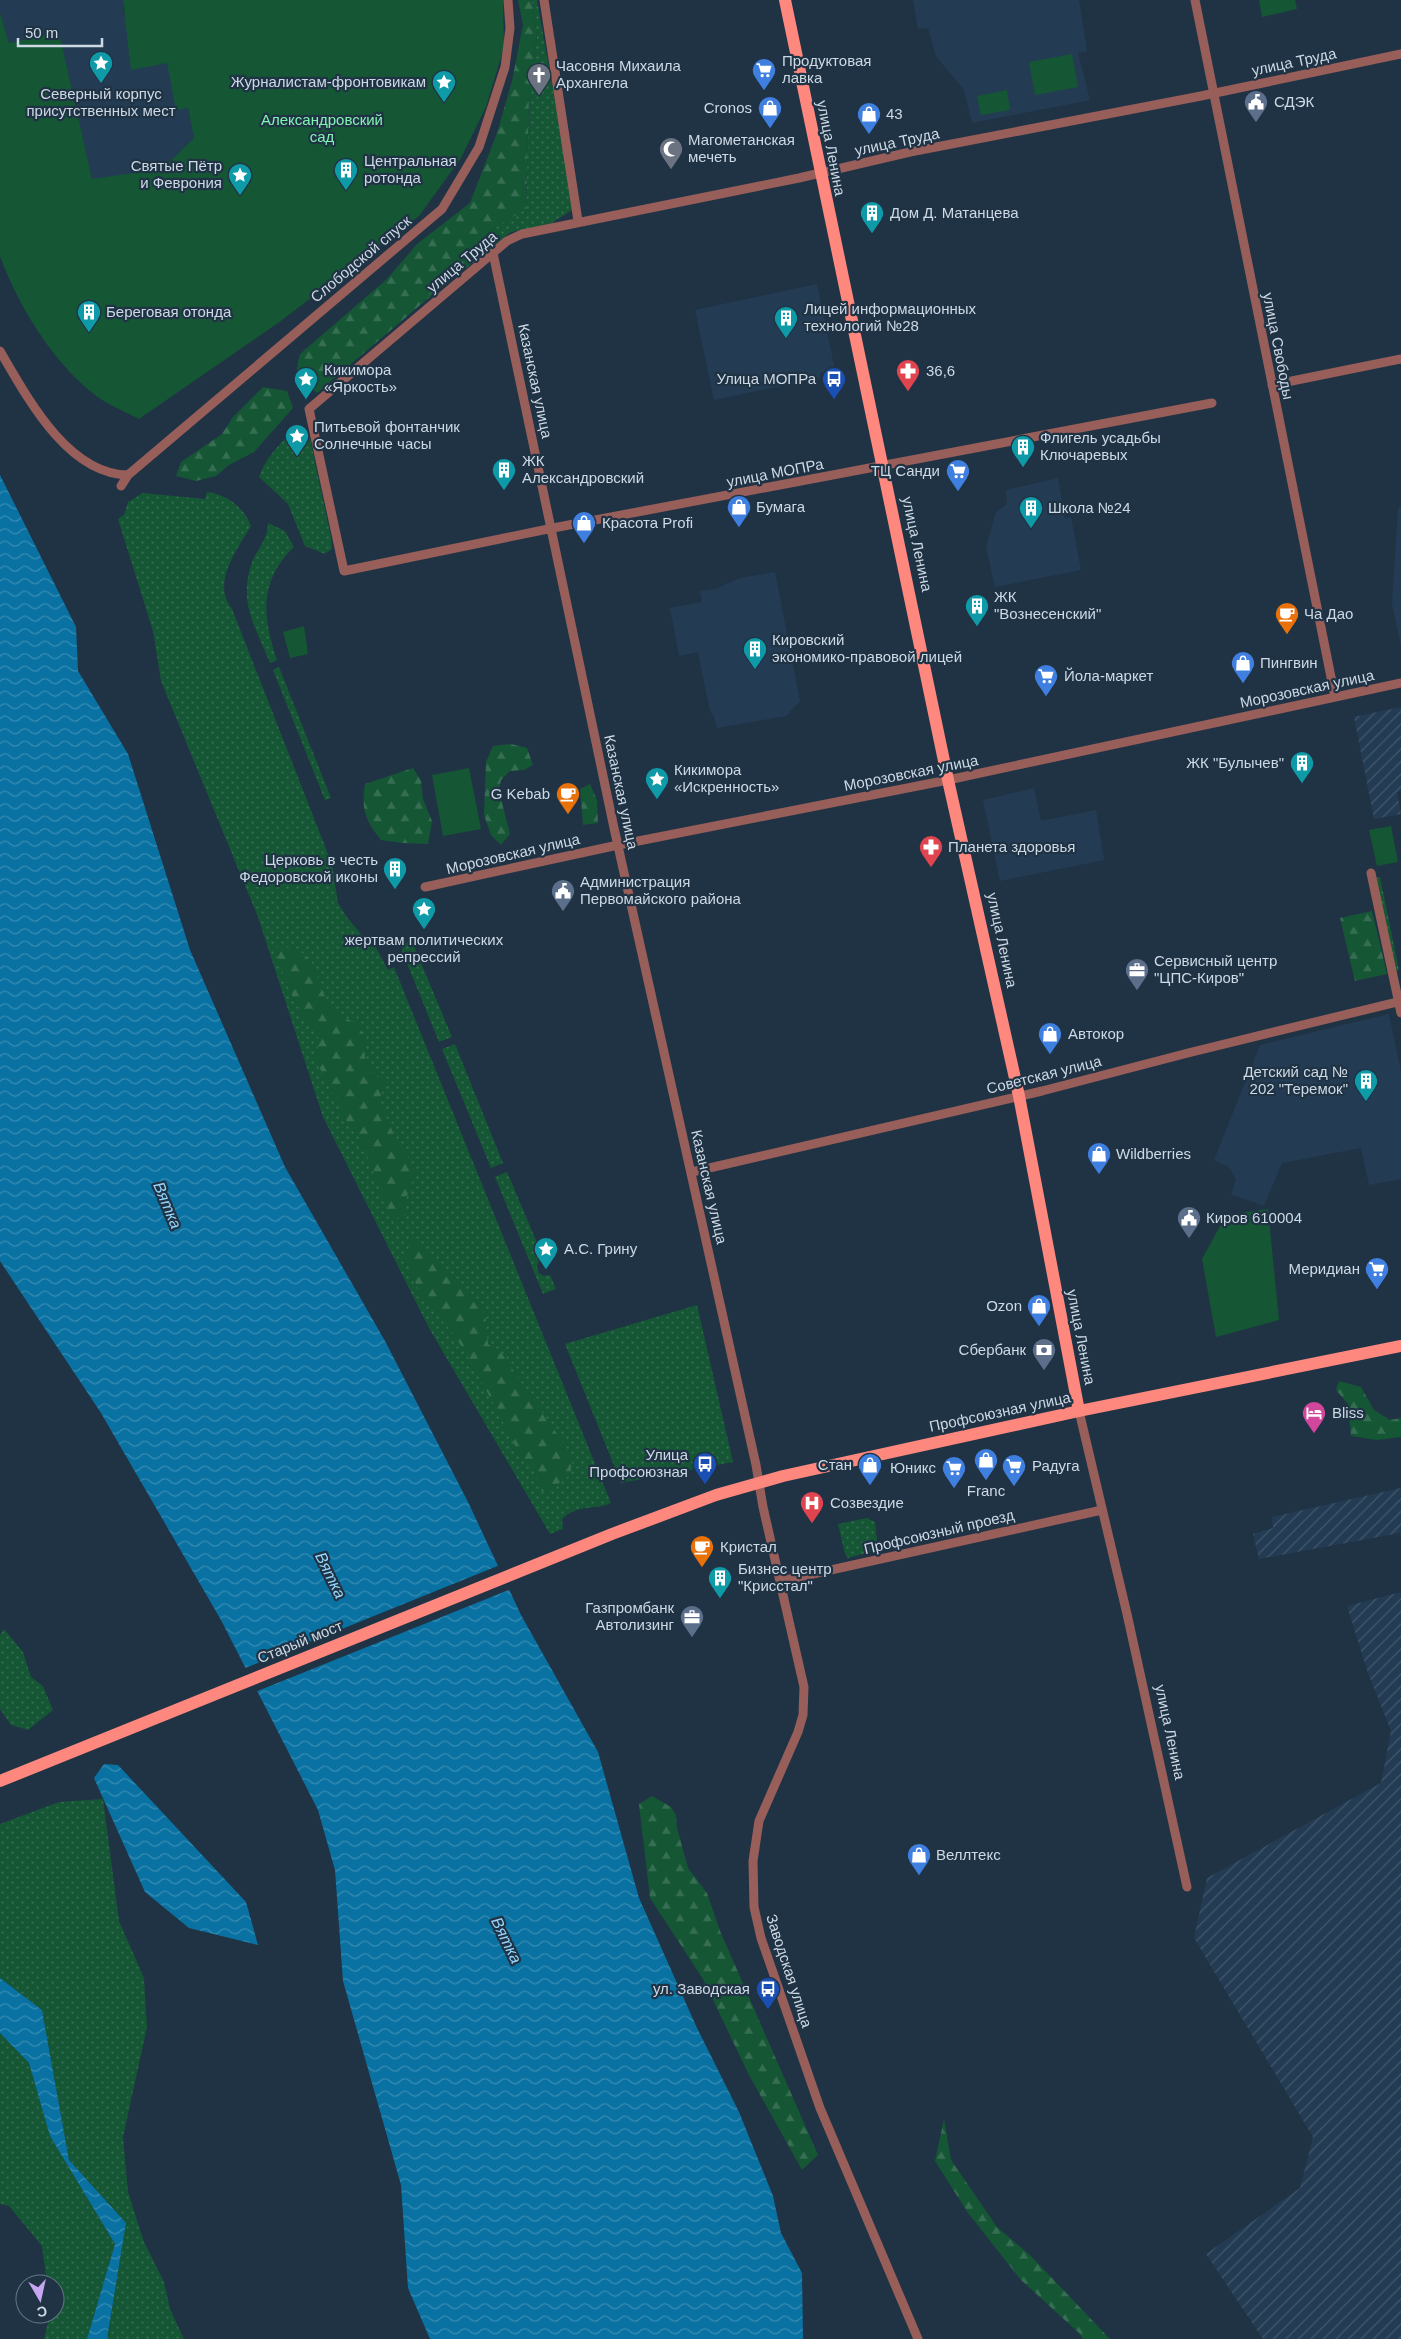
<svg xmlns="http://www.w3.org/2000/svg" width="1401" height="2339" font-family="Arial,sans-serif">
  <defs>
    <pattern id="industrial-furrows" width="10" height="10" patternUnits="userSpaceOnUse" patternTransform="scale(1.25)"><rect width="10" height="10" fill="#233c53"/><path d="M-1 1l2-2M0 10L10 0M9 11l2-2" fill="none" stroke="#42586c"/></pattern>
    <pattern id="grass-dots" width="8" height="8" patternUnits="userSpaceOnUse" patternTransform="scale(1.25)"><rect width="8" height="8" fill="#155635"/><path d="M2 2h.1M6 6h.1" fill="none" stroke="#366e52" stroke-width="1.8" stroke-linecap="round"/></pattern>
    <pattern id="forest-firs" width="22" height="20" patternUnits="userSpaceOnUse" patternTransform="scale(1.25)"><rect width="22" height="20" fill="#155635"/><path d="M5 1l3.5 6h-7zM16 11l3.5 6h-7z" fill="#366e52"/></pattern>
    <pattern id="water-waves" width="16" height="10" patternUnits="userSpaceOnUse" patternTransform="scale(1.25)"><rect width="16" height="10" fill="#0972a2"/><path d="M0 5q4-4 8 0t8 0" fill="none" stroke="#378cb3"/></pattern>
  </defs>
  <rect width="100%" height="100%" fill="#203345"/>
  <path fill="#233c53" d="M0,0H123V14L162,42L188,108L194,138L162,169L92,180L59,32L9,43L0,13Z
    M913,0H1079L1087,51L1078,53L1090,100L972,123L964,90L936,56L928,28L918,29Z
    M817,284L835,370L820,373V378L714,400L695,310Z
    M1058,478L1065,518L1071,517L1081,570L995,587L986,547L996,512L1007,504L1006,490Z
    M1401,507V646L1392,604L1398,508Z
    M775,572L800,701L786,716L717,728L714,716L710,711L698,652L679,656L670,608L702,602L700,591L715,589L740,578Z
    M1034,788L1041,821L1096,810L1104,860L1000,881L983,800Z
    M1389,1014L1401,1072V1179L1369,1185L1361,1148L1282,1163L1264,1206L1231,1194L1236,1180L1229,1167L1214,1160L1260,1045Z"/>
  <path fill="url(#industrial-furrows)" d="M1401,707V791L1397,792L1401,814L1374,819L1354,717Z
    M1401,1488V1536L1400,1533L1259,1559L1253,1534L1273,1528L1272,1517Z
    M1401,1592V2339H1263L1206,2254L1300,2188L1313,2137L1194,1938L1207,1878L1381,1783L1391,1731L1368,1673L1347,1606Z"/>
  <path fill="url(#grass-dots)" d="M532,0H537L574,209L550,224L511,232L419,306L494,228L526,208L529,94L537,36Z
    M305,427L309,434L331,537L332,549L325,554L305,546L288,504L259,477C265,458 282,441 297,428Z
    M207,492C226,494 244,507 251,526C237,550 211,583 232,609L332,864L338,903L346,916L369,944L373,942L388,970L394,967L611,1503C594,1511 579,1503 562,1519L563,1529L550,1534L429,1328L323,1117L258,917L161,681L153,631L118,519L124,515L128,502L143,493L205,499Z
    M268,523L285,531L294,547C259,581 262,616 277,660L270,663C255,626 238,602 252,562C258,548 268,539 268,523Z
    M279,667L331,798L325,800L273,670Z
    M1380,877L1399,970L1395,971L1376,878Z
    M411,939L452,1037L439,1042L402,951L403,945Z
    M455,1044L503,1163L491,1168L442,1049Z
    M507,1172L541,1252L537,1267L539,1273L544,1276L550,1275L556,1289L543,1294L495,1177Z
    M697,1305L733,1462L621,1483L565,1344Z
    M867,1518L875,1522L878,1550L848,1558L845,1554L838,1524Z
    M4,1629L23,1652L31,1677L43,1686L53,1710L28,1730L11,1725L0,1709V1635Z
    M103,1799L119,1921L144,1978L147,2027L123,2137L128,2192L144,2242L164,2282L170,2309L184,2339H107L126,2223L69,2160L42,2010L0,1978V1824L59,1802Z
    M0,2033L29,2063L50,2136L115,2244L87,2339H44L50,2314H55V2284H47L42,2246L9,2206L0,2204Z"/>
  <path fill="url(#forest-firs)" d="M518,0H532L537,36L529,94L526,209L494,228L419,306L317,393C301,380 293,376 300,354L387,279L417,244L470,203L497,133L512,81L523,25Z
    M263,387L287,391L293,408L254,452L229,465L216,476L196,481L176,476L181,462L222,434L233,417Z
    M511,744L527,748L533,765L524,770L510,771L501,780L499,791L510,834L501,845L491,835L484,815L486,762L493,746Z
    M413,768L421,781L423,799L432,821L428,844L402,843L381,840C365,820 361,809 365,784Z
    M590,784L597,800L598,823L583,825L580,789Z
    M1372,911L1387,974L1355,981L1340,918Z
    M277,947C321,946 313,981 332,1009C338,1018 351,1018 358,1026C371,1041 362,1050 366,1061C370,1072 378,1077 386,1084L379,1099L394,1135L416,1170L404,1205L410,1213L392,1220L356,1129L341,1116L339,1100L331,1092L316,1060L319,1039C299,1010 281,983 277,947Z
    M410,1238L438,1262L485,1314L488,1344L502,1354L573,1457L570,1475L551,1489L539,1492L536,1471L520,1455L474,1367L455,1336L421,1296L406,1260Z
    M1339,1381L1361,1387L1374,1410L1390,1420L1401,1418V1437L1377,1440L1351,1436L1348,1404L1336,1390Z
    M652,1796L671,1807L676,1815L677,1828L688,1868L707,1893L720,1931L818,2155L802,2170L749,2075L703,1979L650,1898L639,1804Z
    M944,2119L951,2160L997,2227L1031,2256L1110,2339H1083L1079,2333L1021,2280L968,2213L935,2161Z"/>
  <path fill="#155635" d="M123,0H503L504,47L486,107L461,158L419,216L278,323L139,419C124,411 103,403 90,391C50,358 17,303 0,256V13L9,43L59,32L92,179L162,169L194,138L188,108L176,110L167,63L131,70Z
    M1259,0H1295L1297,9L1262,17Z
    M1072,54L1078,87L1035,95L1029,62Z
    M1007,90L1010,110L981,115L977,96Z
    M304,626L308,654L290,658L283,632Z
    M469,768L481,829L443,836L432,775Z
    M1391,826L1398,862L1377,866L1369,830Z
    M1268,1209L1279,1320L1216,1337L1202,1259L1226,1215Z"/>
  <path fill="url(#water-waves)" d="M0,475L76,627L78,671L128,754L190,950L285,1167L385,1341L468,1502L521,1615L598,1752L639,1898L697,2028L739,2112L773,2196L781,2233L802,2273L803,2339H430L408,2288L401,2185L343,1981L335,1870L318,1810L221,1620L101,1413L0,1261Z
    M104,1764L118,1765L246,1902L258,1945L189,1928L145,1892L94,1778Z
    M0,1978L42,2010L69,2160L126,2223L107,2339H87L115,2244L50,2136L29,2063L0,2033Z"/>
  <path fill="#203345" d="M500,1565L511,1589L255,1692L243,1669Z"/>
  <g fill="none" stroke-linecap="round" stroke-linejoin="round">
    <path stroke="#985e59" stroke-width="9" d="M544,0L578,221
      M1195,0L1335,697
      M493,253L614,828L756,1465L763,1507L804,1687L803,1715L798,1732L759,1821L753,1861L754,1907L761,1938L820,2108L918,2339
      M0,351C27,397 67,474 128,475
      M1272,385L1401,359
      M1212,403L553,528L344,571L309,409L507,241L522,234L799,178L910,152L1201,96L1401,54
      M121,486L128,475L442,209L479,147L505,67L510,28L508,0
      M1371,873L1401,1013
      M425,887L618,845L948,780L1401,683
      M692,1172L1042,1091L1188,1053L1401,1001
      M1079,1411L1127,1614L1187,1887
      M781,1581L1102,1510"/>
    <path stroke="#fe877e" stroke-width="12" d="M785,0L948,780L1019,1096L1079,1411
      M0,1781L612,1534L716,1495L783,1476L1079,1411L1401,1346"/>
  </g>
  <defs>
    <g id="sight-pin" transform="scale(1.25)"><path d="M0 17L-7.5 6A9.5 9.5 0 1 1 7.5 6Z" fill="#0f9aa8" stroke="#203345"/><path d="M0-6L1.8-2.2L6-1.7L2.9 1.2L3.7 5.4L0 3.3L-3.7 5.4L-2.9 1.2L-6-1.7L-1.8-2.2Z" fill="#fff"/></g>
    <g id="supermarket-pin" transform="scale(1.25)"><path d="M0 17L-7.5 6A9.5 9.5 0 1 1 7.5 6Z" fill="#3f7fe0" stroke="#203345"/><path d="M-6-5.5h2.5l.6 2H6L4.5 2H-2.5L-4.4-4H-6ZM-1.5 3.2a1.3 1.3 0 1 0 .1 0ZM3 3.2a1.3 1.3 0 1 0 .1 0Z" fill="#fff"/></g>
    <g id="church-pin" transform="scale(1.25)"><path d="M0 17L-7.5 6A9.5 9.5 0 1 1 7.5 6Z" fill="#6b7280" stroke="#203345"/><path d="M-1.2-6h2.4v3.5h3.3v2.4h-3.3V6h-2.4V-.1h-3.3v-2.4h3.3Z" fill="#fff"/></g>
    <g id="civic-pin" transform="scale(1.25)"><path d="M0 17L-7.5 6A9.5 9.5 0 1 1 7.5 6Z" fill="#5c6f8a" stroke="#203345"/><path d="M-.6-6.5H3V-4.5H.6V-3L4-1V1h2V6H-6V1h2V-1L-.6-3ZM-1.2 2.5V6h2.4V2.5Z" fill="#fff"/></g>
    <g id="shop-pin" transform="scale(1.25)"><path d="M0 17L-7.5 6A9.5 9.5 0 1 1 7.5 6Z" fill="#3f7fe0" stroke="#203345"/><path d="M-5-2.5h2.3a2.7 3.5 0 0 1 5.4 0H5L5.5 6h-11ZM-1.5-2.5h3a1.5 2.3 0 0 0-3 0Z" fill="#fff"/></g>
    <g id="mosque-pin" transform="scale(1.25)"><path d="M0 17L-7.5 6A9.5 9.5 0 1 1 7.5 6Z" fill="#6b7280" stroke="#203345"/><path d="M3.5-4.9A6 6 0 1 0 3.5 4.9A5 5 0 1 1 3.5-4.9Z" fill="#fff"/></g>
    <g id="building-pin" transform="scale(1.25)"><path d="M0 17L-7.5 6A9.5 9.5 0 1 1 7.5 6Z" fill="#0f9aa8" stroke="#203345"/><path d="M-4-6H4V6H1V3H-1V6H-4ZM-2.5-4.3h1.7v1.8h-1.7ZM.8-4.3h1.7v1.8H.8ZM-2.5-1h1.7V.8h-1.7ZM.8-1h1.7V.8H.8Z" fill="#fff"/></g>
    <g id="pharmacy-pin" transform="scale(1.25)"><path d="M0 17L-7.5 6A9.5 9.5 0 1 1 7.5 6Z" fill="#e0444e" stroke="#203345"/><path d="M-2-6h4v4h4v4h-4v4h-4v-4h-4v-4h4Z" fill="#fff"/></g>
    <g id="bus-pin" transform="scale(1.25)"><path d="M0 17L-7.5 6A9.5 9.5 0 1 1 7.5 6Z" fill="#1a4fb4" stroke="#203345"/><path d="M-5-6H5V4H4V6H2V4H-2V6H-4V4H-5ZM-3.5-4V0h7V-4ZM-3.5 1.2v1.5H-2V1.2ZM2 1.2v1.5H3.5V1.2Z" fill="#fff"/></g>
    <g id="cafe-pin" transform="scale(1.25)"><path d="M0 17L-7.5 6A9.5 9.5 0 1 1 7.5 6Z" fill="#e8710a" stroke="#203345"/><path d="M-5.5-4.5H6V0H3Q3 3.5 0 3.5H-2.5Q-5.5 3.5-5.5 0ZM3-3.2v2h1.7v-2ZM-6 4.5H4V6H-6Z" fill="#fff"/></g>
    <g id="office-pin" transform="scale(1.25)"><path d="M0 17L-7.5 6A9.5 9.5 0 1 1 7.5 6Z" fill="#5c6f8a" stroke="#203345"/><path d="M-6-3h4V-5.5h4V-3h4V5H-6ZM-1-4.5V-3h2v-1.5ZM-6 0V1H6V0Z" fill="#fff"/></g>
    <g id="bank-pin" transform="scale(1.25)"><path d="M0 17L-7.5 6A9.5 9.5 0 1 1 7.5 6Z" fill="#5c6f8a" stroke="#203345"/><path d="M-6-4H6V4H-6ZM0-2.3a2.3 2.3 0 1 0 0 4.6a2.3 2.3 0 1 0 0-4.6Z" fill="#fff"/></g>
    <g id="hotel-pin" transform="scale(1.25)"><path d="M0 17L-7.5 6A9.5 9.5 0 1 1 7.5 6Z" fill="#d1479c" stroke="#203345"/><path d="M-6-4.5h1.5V1H6V5H4.5V3h-9V5H-6ZM-4 0a1.8 1.8 0 1 1 3.6 0ZM.5 0V-2.5h3Q6-2.5 6 0Z" fill="#fff"/></g>
    <g id="hospital-pin" transform="scale(1.25)"><path d="M0 17L-7.5 6A9.5 9.5 0 1 1 7.5 6Z" fill="#e0444e" stroke="#203345"/><path d="M-5-5h3v3.5h4V-5h3V5h-3V1.5h-4V5h-3Z" fill="#fff"/></g>
  </defs>
  <g fill-rule="evenodd">
    <use href="#sight-pin" x="101" y="63"/>
    <use href="#supermarket-pin" x="764" y="70"/>
    <use href="#church-pin" x="539" y="75"/>
    <use href="#sight-pin" x="444" y="82"/>
    <use href="#civic-pin" x="1256" y="102"/>
    <use href="#shop-pin" x="770" y="108"/>
    <use href="#shop-pin" x="869" y="114"/>
    <use href="#mosque-pin" x="671" y="149"/>
    <use href="#building-pin" x="346" y="170"/>
    <use href="#sight-pin" x="240" y="175"/>
    <use href="#building-pin" x="872" y="213"/>
    <use href="#building-pin" x="89" y="312"/>
    <use href="#building-pin" x="786" y="318"/>
    <use href="#pharmacy-pin" x="908" y="371"/>
    <use href="#sight-pin" x="306" y="379"/>
    <use href="#bus-pin" x="834" y="379"/>
    <use href="#sight-pin" x="297" y="436"/>
    <use href="#building-pin" x="1023" y="447"/>
    <use href="#building-pin" x="504" y="470"/>
    <use href="#supermarket-pin" x="958" y="471"/>
    <use href="#shop-pin" x="739" y="507"/>
    <use href="#building-pin" x="1031" y="508"/>
    <use href="#shop-pin" x="584" y="523"/>
    <use href="#building-pin" x="977" y="606"/>
    <use href="#cafe-pin" x="1287" y="614"/>
    <use href="#building-pin" x="755" y="649"/>
    <use href="#shop-pin" x="1243" y="663"/>
    <use href="#supermarket-pin" x="1046" y="676"/>
    <use href="#building-pin" x="1302" y="763"/>
    <use href="#sight-pin" x="657" y="779"/>
    <use href="#cafe-pin" x="568" y="794"/>
    <use href="#pharmacy-pin" x="931" y="847"/>
    <use href="#building-pin" x="395" y="869"/>
    <use href="#civic-pin" x="563" y="891"/>
    <use href="#sight-pin" x="424" y="909"/>
    <use href="#office-pin" x="1137" y="970"/>
    <use href="#shop-pin" x="1050" y="1034"/>
    <use href="#building-pin" x="1366" y="1081"/>
    <use href="#shop-pin" x="1099" y="1154"/>
    <use href="#civic-pin" x="1189" y="1218"/>
    <use href="#sight-pin" x="546" y="1249"/>
    <use href="#supermarket-pin" x="1377" y="1269"/>
    <use href="#shop-pin" x="1039" y="1306"/>
    <use href="#bank-pin" x="1044" y="1350"/>
    <use href="#hotel-pin" x="1314" y="1413"/>
    <use href="#shop-pin" x="986" y="1460"/>
    <use href="#bus-pin" x="705" y="1464"/>
    <use href="#shop-pin" x="870" y="1465"/>
    <use href="#supermarket-pin" x="1014" y="1466"/>
    <use href="#supermarket-pin" x="954" y="1468"/>
    <use href="#hospital-pin" x="812" y="1503"/>
    <use href="#cafe-pin" x="702" y="1547"/>
    <use href="#building-pin" x="720" y="1578"/>
    <use href="#office-pin" x="692" y="1617"/>
    <use href="#shop-pin" x="919" y="1855"/>
    <use href="#bus-pin" x="768" y="1989"/>
  </g>
  <g text-anchor="middle" stroke-width="4.5" stroke-linejoin="round" paint-order="stroke">
    <g font-size="15" fill="#cdd9e4" stroke="#203345" text-anchor="start">
      <text x="782" y="66">Продуктовая<tspan x="782" dy="17">лавка</tspan></text>
      <text x="556" y="71">Часовня Михаила<tspan x="556" dy="17">Архангела</tspan></text>
      <text x="426" y="87" text-anchor="end">Журналистам-фронтовикам</text>
      <text x="101" y="99" text-anchor="middle">Северный корпус<tspan x="101" dy="17">присутственных мест</tspan></text>
      <text x="1274" y="107">СДЭК</text>
      <text x="752" y="113" text-anchor="end">Cronos</text>
      <text x="886" y="119">43</text>
      <text x="688" y="145">Магометанская<tspan x="688" dy="17">мечеть</tspan></text>
      <text x="364" y="166">Центральная<tspan x="364" dy="17">ротонда</tspan></text>
      <text x="222" y="171" text-anchor="end">Святые Пётр<tspan x="222" dy="17">и Феврония</tspan></text>
      <text x="890" y="218">Дом Д. Матанцева</text>
      <text x="804" y="314">Лицей информационных<tspan x="804" dy="17">технологий №28</tspan></text>
      <text x="106" y="317">Береговая отонда</text>
      <text x="324" y="375">Кикимора<tspan x="324" dy="17">«Яркость»</tspan></text>
      <text x="926" y="376">36,6</text>
      <text x="816" y="384" text-anchor="end">Улица МОПРа</text>
      <text x="314" y="432">Питьевой фонтанчик<tspan x="314" dy="17">Солнечные часы</tspan></text>
      <text x="1040" y="443">Флигель усадьбы<tspan x="1040" dy="17">Ключаревых</tspan></text>
      <text x="522" y="466">ЖК<tspan x="522" dy="17">Александровский</tspan></text>
      <text x="940" y="476" text-anchor="end">ТЦ Санди</text>
      <text x="756" y="512">Бумага</text>
      <text x="1048" y="513">Школа №24</text>
      <text x="602" y="528">Красота Profi</text>
      <text x="994" y="602">ЖК<tspan x="994" dy="17">"Вознесенский"</tspan></text>
      <text x="1304" y="619">Ча Дао</text>
      <text x="772" y="645">Кировский<tspan x="772" dy="17">экономико-правовой лицей</tspan></text>
      <text x="1260" y="668">Пингвин</text>
      <text x="1064" y="681">Йола-маркет</text>
      <text x="1284" y="768" text-anchor="end">ЖК "Булычев"</text>
      <text x="674" y="775">Кикимора<tspan x="674" dy="17">«Искренность»</tspan></text>
      <text x="550" y="799" text-anchor="end">G Kebab</text>
      <text x="948" y="852">Планета здоровья</text>
      <text x="378" y="865" text-anchor="end">Церковь в честь<tspan x="378" dy="17">Федоровской иконы</tspan></text>
      <text x="580" y="887">Администрация<tspan x="580" dy="17">Первомайского района</tspan></text>
      <text x="424" y="945" text-anchor="middle">жертвам политических<tspan x="424" dy="17">репрессий</tspan></text>
      <text x="1154" y="966">Сервисный центр<tspan x="1154" dy="17">"ЦПС-Киров"</tspan></text>
      <text x="1068" y="1039">Автокор</text>
      <text x="1348" y="1077" text-anchor="end">Детский сад №<tspan x="1348" dy="17">202 "Теремок"</tspan></text>
      <text x="1116" y="1159">Wildberries</text>
      <text x="1206" y="1223">Киров 610004</text>
      <text x="564" y="1254">А.С. Грину</text>
      <text x="1360" y="1274" text-anchor="end">Меридиан</text>
      <text x="1022" y="1311" text-anchor="end">Ozon</text>
      <text x="1026" y="1355" text-anchor="end">Сбербанк</text>
      <text x="1332" y="1418">Bliss</text>
      <text x="688" y="1460" text-anchor="end">Улица<tspan x="688" dy="17">Профсоюзная</tspan></text>
      <text x="852" y="1470" text-anchor="end">Стан</text>
      <text x="1032" y="1471">Радуга</text>
      <text x="936" y="1473" text-anchor="end">Юникс</text>
      <text x="986" y="1496" text-anchor="middle">Franc</text>
      <text x="830" y="1508">Созвездие</text>
      <text x="720" y="1552">Кристал</text>
      <text x="738" y="1574">Бизнес центр<tspan x="738" dy="17">"Крисстал"</tspan></text>
      <text x="674" y="1613" text-anchor="end">Газпромбанк<tspan x="674" dy="17">Автолизинг</tspan></text>
      <text x="936" y="1860">Веллтекс</text>
      <text x="750" y="1994" text-anchor="end">ул. Заводская</text>
    </g>
    <g font-size="15" fill="#cdd9e4" stroke="#203345">
      <text transform="translate(1294 62) rotate(-12)" y="5">улица Труда</text>
      <text transform="translate(897 142) rotate(-12)" y="5">улица Труда</text>
      <text transform="translate(831 148) rotate(79)" y="5">улица Ленина</text>
      <text transform="translate(361 259) rotate(-40)" y="5">Слободской спуск</text>
      <text transform="translate(462 262) rotate(-40)" y="5">улица Труда</text>
      <text transform="translate(1278 346) rotate(79)" y="5">улица Свободы</text>
      <text transform="translate(535 381) rotate(78)" y="5">Казанская улица</text>
      <text transform="translate(775 473) rotate(-11)" y="5">улица МОПРа</text>
      <text transform="translate(917 544) rotate(78)" y="5">улица Ленина</text>
      <text transform="translate(1307 689) rotate(-12)" y="5">Морозовская улица</text>
      <text transform="translate(911 773) rotate(-11)" y="5">Морозовская улица</text>
      <text transform="translate(621 792) rotate(78)" y="5">Казанская улица</text>
      <text transform="translate(513 854) rotate(-13)" y="5">Морозовская улица</text>
      <text transform="translate(1002 940) rotate(78)" y="5">улица Ленина</text>
      <text transform="translate(1044 1075) rotate(-14)" y="5">Советская улица</text>
      <text transform="translate(709 1187) rotate(77)" y="5">Казанская улица</text>
      <text transform="translate(1081 1337) rotate(79)" y="5">улица Ленина</text>
      <text transform="translate(1000 1412) rotate(-12)" y="5">Профсоюзная улица</text>
      <text transform="translate(939 1532) rotate(-13)" y="5">Профсоюзный проезд</text>
      <text transform="translate(300 1642) rotate(-22)" y="5">Старый мост</text>
      <text transform="translate(1170 1732) rotate(78)" y="5">улица Ленина</text>
      <text transform="translate(789 1971) rotate(72)" y="5">Заводская улица</text>
    </g>
    <g font-size="15" fill="#80f3b0" stroke="#203345">
      <text x="322" y="125">Александровский<tspan x="322" dy="17">сад</tspan></text>
    </g>
    <g font-size="16" font-style="italic" fill="#96d5fd" stroke="#203345">
      <text transform="translate(168 1205) rotate(67)" y="6">Вятка</text>
      <text transform="translate(331 1575) rotate(64)" y="6">Вятка</text>
      <text transform="translate(507 1940) rotate(64)" y="6">Вятка</text>
    </g>
  </g>
  <g transform="translate(40 2299) rotate(171)"><circle r="24" fill="#203345" stroke="#657585"/>
  <path d="M0-4L9 19L0 12L-9 19Z" fill="#c6a6f0"/>
  <text y="-8" font-size="14" font-weight="bold" text-anchor="middle" fill="#cdd9e4">С</text>
  </g>
  <path d="M18 38v8h84v-8" fill="none" stroke="#cdd9e4" stroke-width="2.5"/>
  <text x="25" y="38" font-size="15" fill="#cdd9e4" stroke="#203345" stroke-width="4" paint-order="stroke">50 m</text>
</svg>
